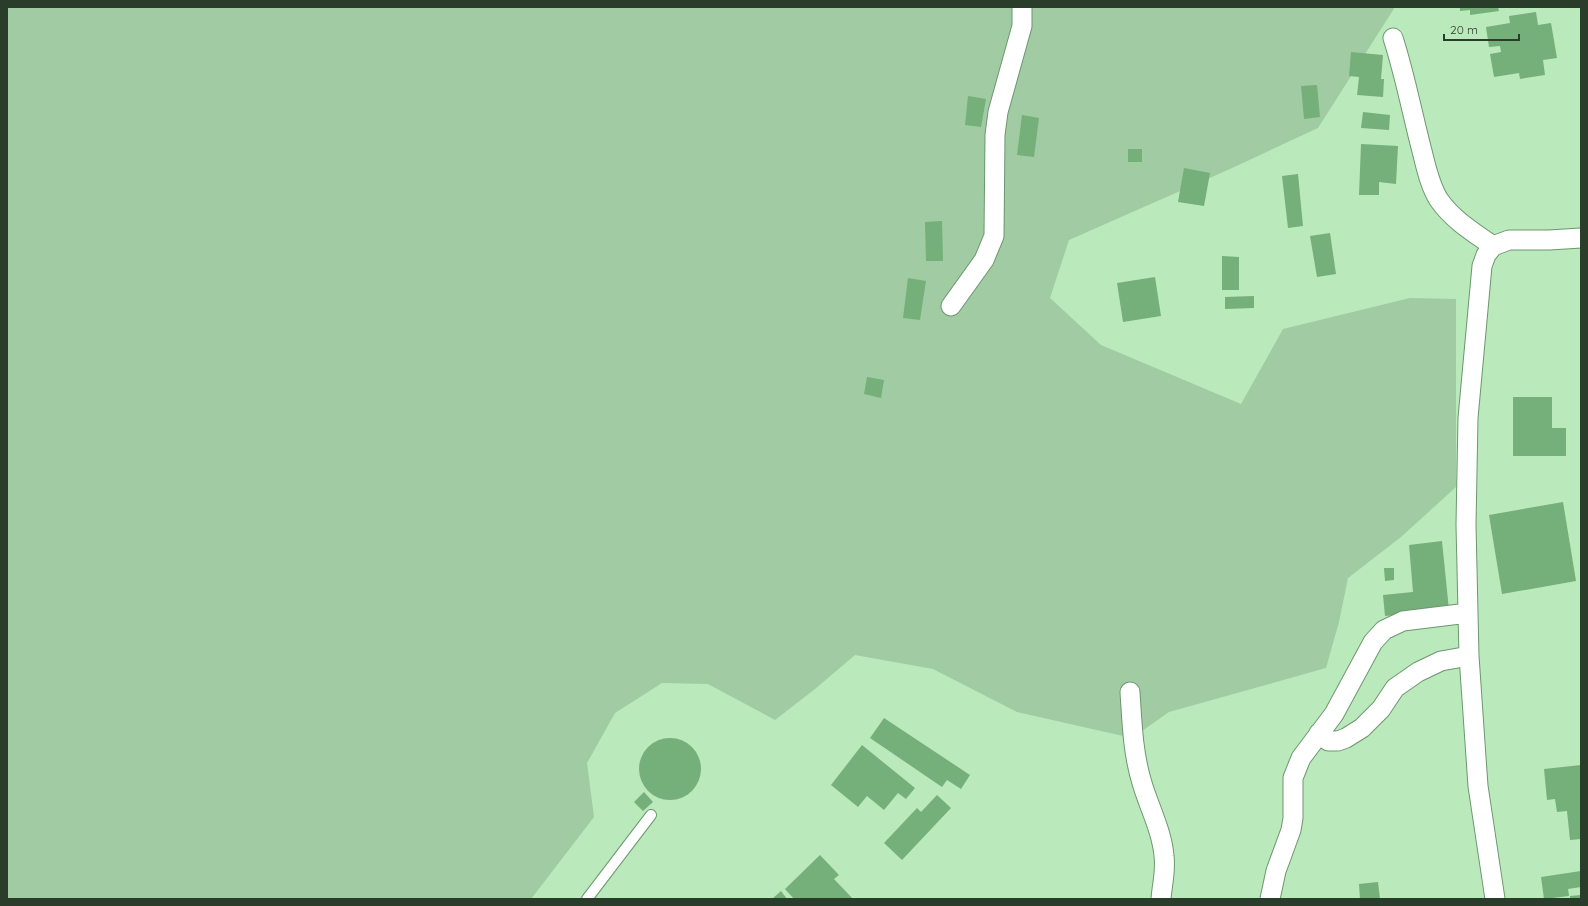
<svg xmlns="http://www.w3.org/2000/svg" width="1588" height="906" font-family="Quicksand,sans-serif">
  <rect width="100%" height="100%" fill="#bae9bc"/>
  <path fill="#a1cba2" d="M7,7H1395L1318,128L1230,169L1069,240L1050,298L1101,345L1241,404L1283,329L1410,298L1456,299V487L1401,537L1348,578L1339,622L1326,668L1169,712L1132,738L1017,712L933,669L855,655L815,689L775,720L708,684L662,683L615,713L587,763L594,817L531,899H7Z"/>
  <path fill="#75af79" d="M1460,7H1498L1499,11L1470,15V10L1460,11Z
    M1536,12L1538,25L1551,23L1557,58L1543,60L1545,75L1520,79L1519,73L1494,77L1490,54L1501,52L1500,46L1489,47L1486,27L1510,23L1509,16Z
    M1351,52L1383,55L1381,79H1384L1383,97L1357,95L1359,77L1349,76Z
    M1317,85L1320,117L1304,119L1301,86Z
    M968,96L986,99L981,127L965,125Z
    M1363,112L1390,115L1389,130L1361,128Z
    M1022,115L1039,118L1034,157L1017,155Z
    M1361,144L1398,146L1396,184L1379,182V195H1359Z
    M1128,149H1142V162H1128Z
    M1184,168L1210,173L1204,206L1178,202Z
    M1298,174L1303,226L1288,228L1282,176Z
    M942,221L943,261H926L925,222Z
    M1330,233L1336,274L1317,277L1310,236Z
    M1222,256L1239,257V290H1222Z
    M1155,277L1161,316L1123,322L1117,283Z
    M908,278L926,281L920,320L903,318Z
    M1254,296V308L1225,309V297Z
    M867,377L884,380L881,398L864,394Z
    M1513,397H1552V428H1566V456H1513Z
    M1563,502L1576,581L1502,594L1489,515Z
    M1442,541L1449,610L1385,616L1383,595L1413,592L1409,545Z
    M1384,568H1394V580L1385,581Z
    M884,718L970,775L961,789L947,780L942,787L870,738Z
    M639 769a31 31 0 1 1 62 0a31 31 0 1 1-62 0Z
    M862,745L915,788L906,799L898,793L884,810L867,796L858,807L831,785Z
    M1581,765V839L1570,840L1567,811L1557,812L1555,799L1547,800L1544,769Z
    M644,792L653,802L643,811L634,802Z
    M937,795L951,808L902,860L884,843L917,808L921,812Z
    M820,855L839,875L834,879L853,899H794L785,889Z
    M1581,871V887L1568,889L1569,896L1544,899L1541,877Z
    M1378,882L1380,899H1360L1359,884Z
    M781,891L787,899H772Z
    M1581,895V899H1570V896Z"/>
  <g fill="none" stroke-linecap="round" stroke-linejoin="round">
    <g stroke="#6c976e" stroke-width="12">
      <path id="service" d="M587,899L651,815"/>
    </g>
    <g stroke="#6c976e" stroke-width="21">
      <path id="minor" d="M1393,38C1405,75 1412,113 1422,151C1426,167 1430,186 1439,200C1453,220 1473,232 1493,246
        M951,306L984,260L994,236L995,135L998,112L1022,26V7
        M1130,692C1132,723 1133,754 1142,783C1149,807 1162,831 1164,856C1166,871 1162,885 1161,899
        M1319,733L1328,741H1338L1346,738L1362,728L1381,709L1395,688L1418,672L1441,661L1469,656
        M1270,899L1276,871L1291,830L1293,818V778L1301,758L1334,714L1373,642L1384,630L1403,621L1468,613
        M1495,899L1478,786L1469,656L1466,525L1468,418L1482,266L1486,255L1493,246L1509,240H1549L1581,238"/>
    </g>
    <use href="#service" stroke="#fff" stroke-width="10"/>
    <use href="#minor" stroke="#fff" stroke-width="19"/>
  </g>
  <rect width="1588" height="906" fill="none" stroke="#2a3d2b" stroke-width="16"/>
  <path d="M1444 34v6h75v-6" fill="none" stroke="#2a3d2b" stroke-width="2"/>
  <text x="1450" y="34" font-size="12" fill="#2a3d2b" stroke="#bae9bc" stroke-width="3" paint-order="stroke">20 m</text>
</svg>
